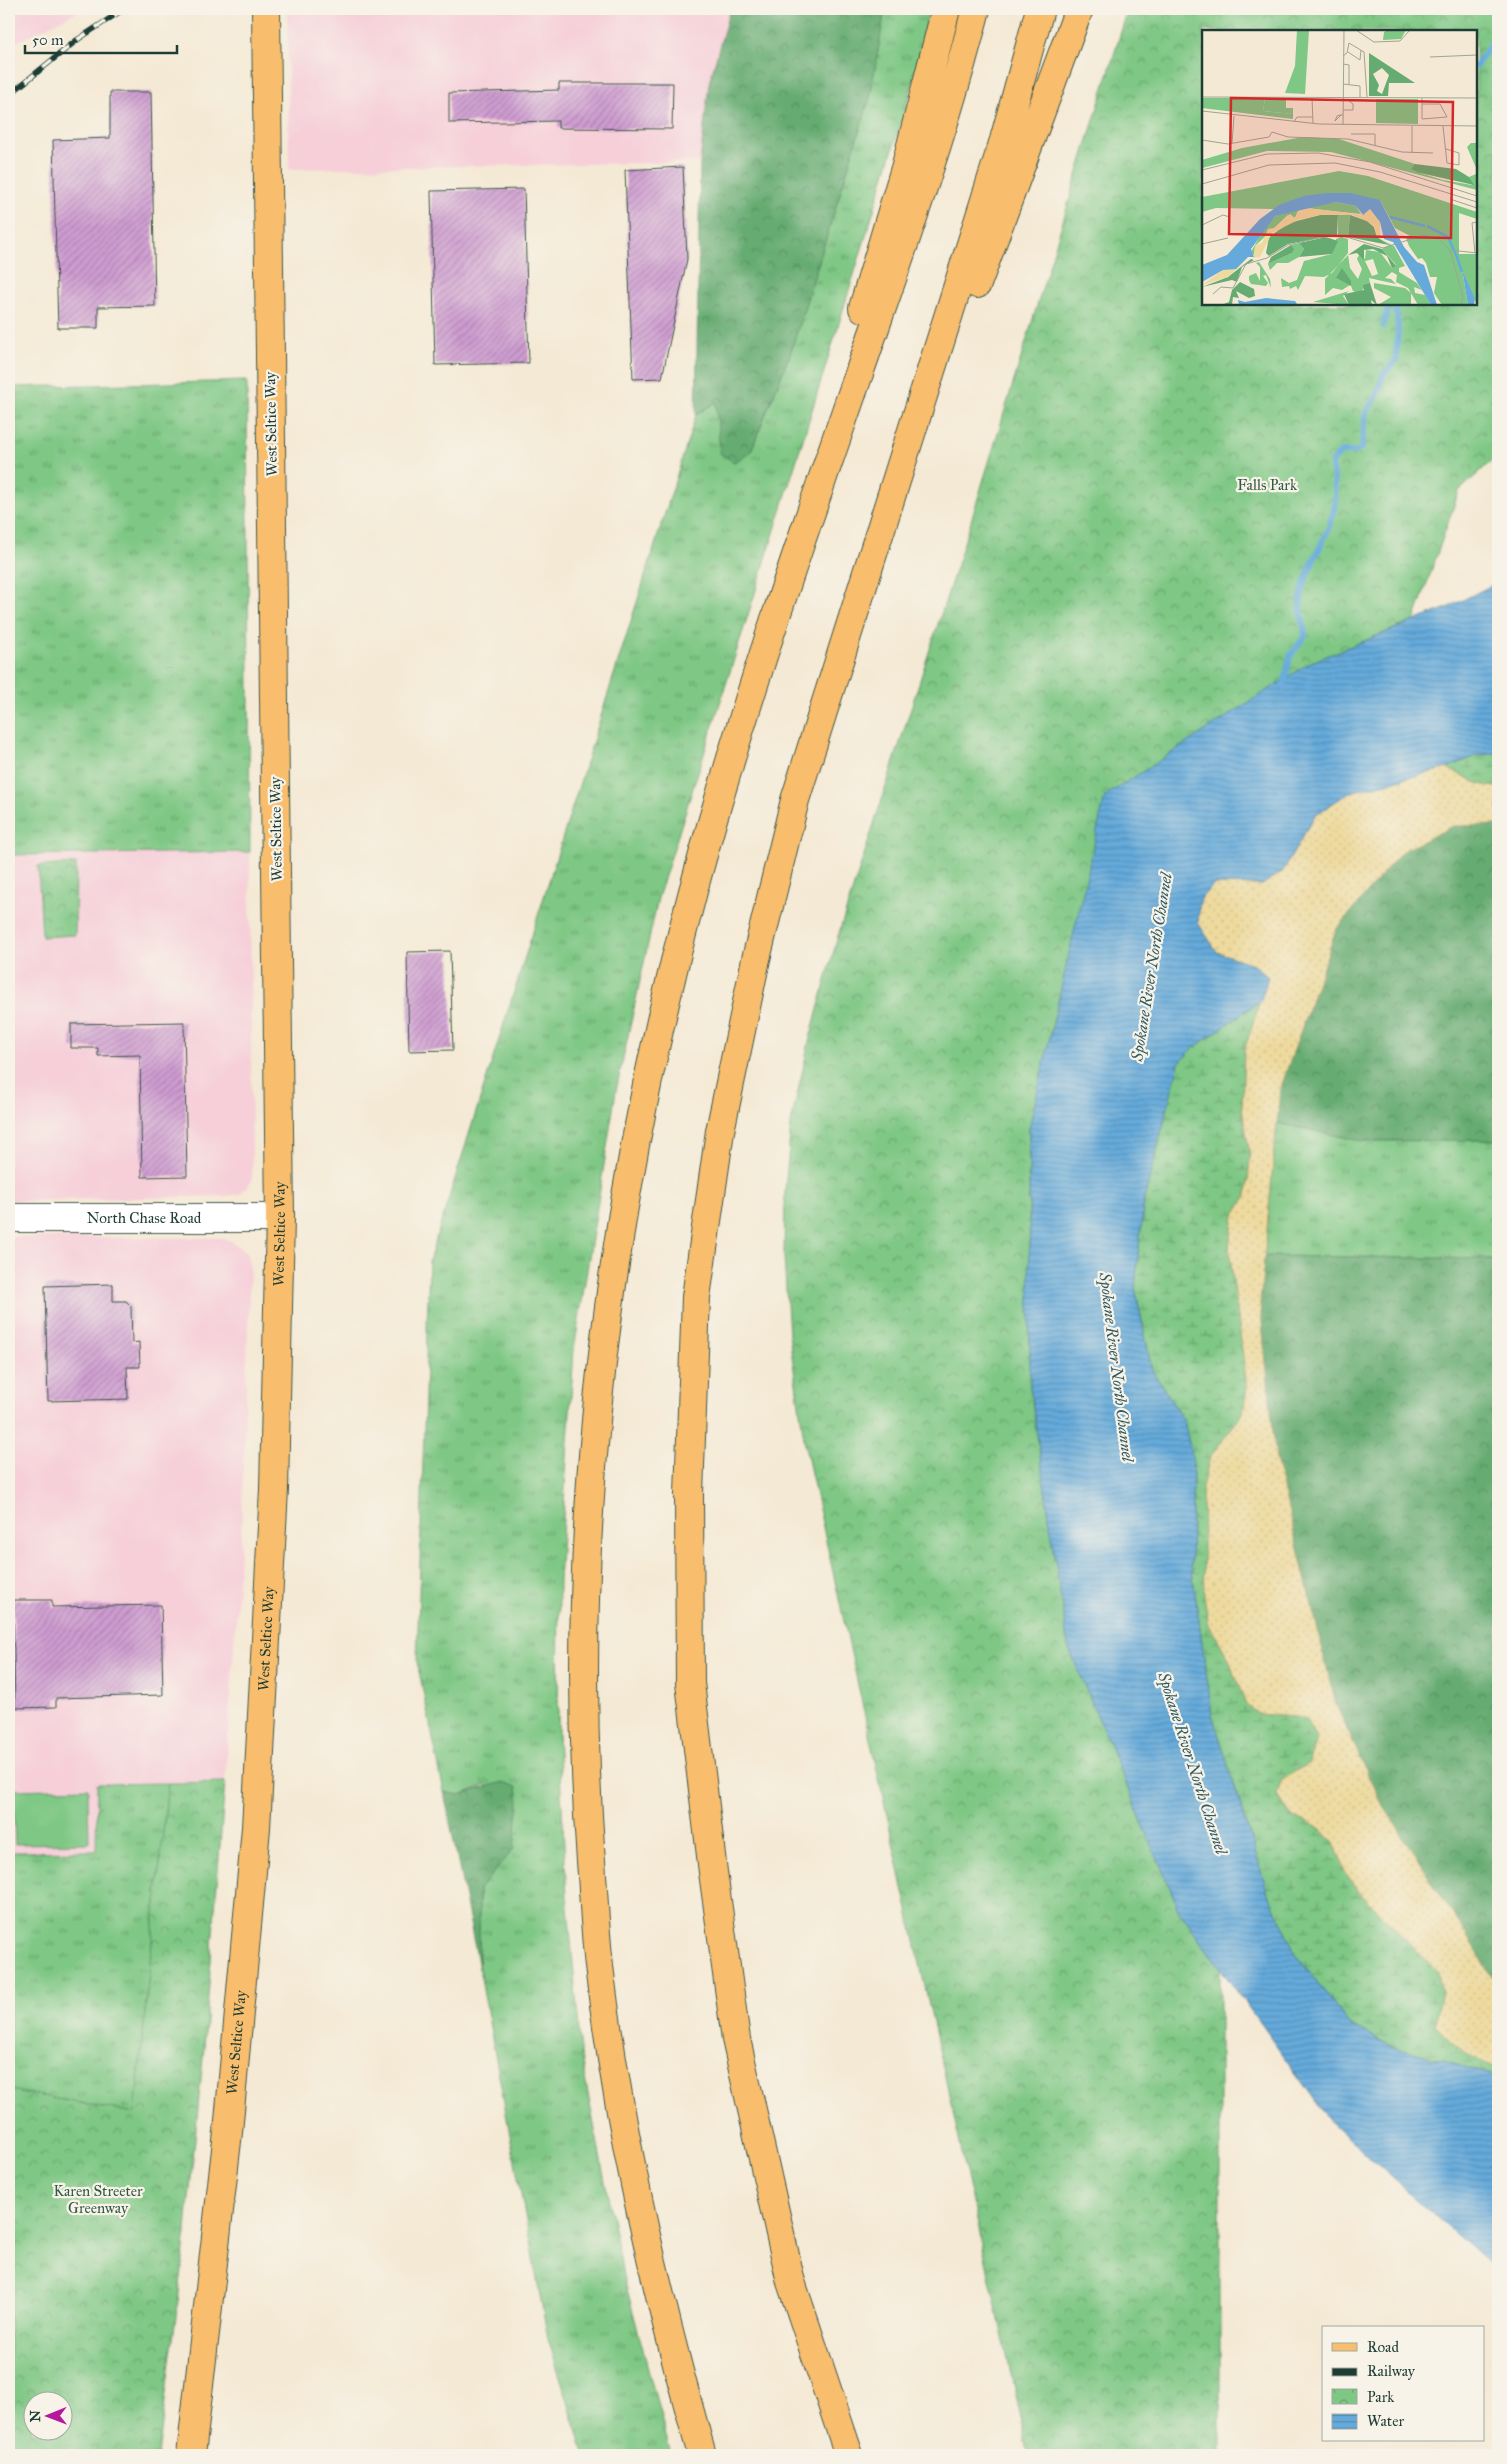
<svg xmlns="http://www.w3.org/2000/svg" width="1507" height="2464" font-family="'IM FELL Great Primer',serif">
  <defs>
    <pattern id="grass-tufts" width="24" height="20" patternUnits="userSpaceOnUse" patternTransform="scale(1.25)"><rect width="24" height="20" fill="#7ec784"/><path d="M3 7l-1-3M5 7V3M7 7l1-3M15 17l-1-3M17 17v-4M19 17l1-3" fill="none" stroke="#67a36d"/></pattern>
    <pattern id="forest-crowns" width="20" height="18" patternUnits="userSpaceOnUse" patternTransform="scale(1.25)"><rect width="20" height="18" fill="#66ac72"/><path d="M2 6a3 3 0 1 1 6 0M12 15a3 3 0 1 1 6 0" fill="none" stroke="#538d5e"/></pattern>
    <pattern id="wetland-marsh" width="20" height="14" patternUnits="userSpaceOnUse" patternTransform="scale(1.25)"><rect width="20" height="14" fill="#7ec784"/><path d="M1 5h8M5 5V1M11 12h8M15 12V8" fill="none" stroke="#67a36d"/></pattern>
    <pattern id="sand-dots" width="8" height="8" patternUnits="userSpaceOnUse" patternTransform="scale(1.25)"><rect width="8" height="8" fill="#eeda9e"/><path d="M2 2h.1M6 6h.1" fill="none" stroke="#ccbc89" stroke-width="1.8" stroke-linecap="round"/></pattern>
    <pattern id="park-crowns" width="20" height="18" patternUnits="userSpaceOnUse" patternTransform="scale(1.25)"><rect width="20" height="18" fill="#7ec784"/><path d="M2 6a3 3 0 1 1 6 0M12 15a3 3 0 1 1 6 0" fill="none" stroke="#67a36d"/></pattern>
    <pattern id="water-rules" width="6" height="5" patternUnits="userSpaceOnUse" patternTransform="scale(1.25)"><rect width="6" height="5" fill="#65aadb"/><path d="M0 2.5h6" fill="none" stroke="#538cb2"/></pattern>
    <pattern id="building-hatch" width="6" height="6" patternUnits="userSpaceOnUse" patternTransform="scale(1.25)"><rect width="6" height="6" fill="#cf9cd1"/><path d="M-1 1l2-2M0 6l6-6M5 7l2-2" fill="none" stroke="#a780aa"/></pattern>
  </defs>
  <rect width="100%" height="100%" fill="#f7f3e8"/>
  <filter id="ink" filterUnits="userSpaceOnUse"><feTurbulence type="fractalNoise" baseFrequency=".02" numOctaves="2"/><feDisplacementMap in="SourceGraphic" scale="10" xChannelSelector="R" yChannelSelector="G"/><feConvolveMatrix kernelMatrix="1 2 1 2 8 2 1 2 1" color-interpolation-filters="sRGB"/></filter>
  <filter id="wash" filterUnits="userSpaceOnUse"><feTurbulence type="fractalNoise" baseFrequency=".0096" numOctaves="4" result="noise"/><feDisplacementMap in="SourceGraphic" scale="20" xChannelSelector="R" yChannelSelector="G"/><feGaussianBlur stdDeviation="1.12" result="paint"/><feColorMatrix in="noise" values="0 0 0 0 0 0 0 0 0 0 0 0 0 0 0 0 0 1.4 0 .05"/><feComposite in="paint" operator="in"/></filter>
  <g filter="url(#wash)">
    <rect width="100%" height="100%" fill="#f4e9d4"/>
    <path fill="#f6cfd9" d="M9,9H82L9,46Z
      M287,9H730L709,83L700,162L289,169Z
      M250,852L252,1181L240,1194L226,1196L9,1201V855Z
      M9,1237L221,1238L231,1241L246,1252L250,1268L241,1538L225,1782L97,1784V1851L9,1852Z"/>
    <path fill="url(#grass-tufts)" stroke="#4e825c" d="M885,9H929L913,84L770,546L658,898L616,1091L574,1350L559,1581L558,1735L567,1896L582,2063L623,2274L671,2455H585L548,2339L479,1968V1889L514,1849L486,1785L459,1795L444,1792L417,1662L429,1261L696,415L716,401L750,453L790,354L870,97Z
      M247,381L250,852L9,855V387Z
      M1277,1123L1362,1141L1498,1140V1237L1495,1259L1264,1256Z
      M168,1783L135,2113L9,2090V1852L96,1851L97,1784Z"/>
    <path fill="url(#forest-crowns)" stroke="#427453" d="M730,9H885L870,97L790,354L750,453L734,462L720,453L716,402L696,415L700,162L709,83Z
      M1498,825V1140L1362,1141L1277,1123L1280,1090L1336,930L1401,852L1453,826Z
      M1264,1256L1495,1259L1498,1328V1985L1378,1797L1336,1705L1276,1459L1260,1304Z
      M503,1782L517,1787L519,1802L514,1849L479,1889V1968L444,1792L459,1795Z"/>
    <path fill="url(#wetland-marsh)" stroke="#4e825c" d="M1498,753V788L1479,784L1447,768L1476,756Z
      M1261,1000L1244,1051L1242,1108L1250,1156L1247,1195L1234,1216L1229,1247L1247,1388L1243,1413L1210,1457L1209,1624L1228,1657L1246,1705L1258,1714L1305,1718L1317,1740L1309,1763L1281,1780L1277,1796L1291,1816L1322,1829L1334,1842L1345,1872L1360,1893L1438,1972L1442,1992L1435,2024C1448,2044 1476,2060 1498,2069V2077L1386,2044L1349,2024L1297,1956L1268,1893L1212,1714L1191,1564L1193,1461L1184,1421L1152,1370L1135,1287L1144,1200L1179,1063L1195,1047Z"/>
    <path fill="url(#sand-dots)" stroke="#868c69" d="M1447,768L1479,784L1498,788V825L1453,826L1401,852L1336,930L1280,1090L1260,1304L1276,1459L1336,1705L1378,1797L1498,1985V2069C1476,2060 1448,2044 1435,2024L1442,1992L1438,1972L1360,1893L1345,1872L1334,1842L1322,1829L1291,1816L1277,1795L1281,1780L1309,1763L1317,1740L1305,1718L1258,1714L1246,1705L1228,1657L1209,1625L1204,1596L1202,1487L1210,1457L1243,1413L1247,1388L1229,1247L1234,1216L1247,1195L1250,1156L1242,1108L1244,1051L1268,977L1253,964L1217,952L1198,923L1200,899L1215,884L1262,885L1283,871L1315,815L1350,792Z"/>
    <path fill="url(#park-crowns)" stroke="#4e825c" fill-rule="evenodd" d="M1128,9H1498V455L1459,491L1414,621L1309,663L1029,1128L1030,1387L1068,1646L1180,1912L1220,1968V2455H1029L805,1446L789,1335L784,1257L785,1192L791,1122L809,1042L838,936L970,524ZM1203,31H1476V304H1203Z
      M76,864L75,935L42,937L38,866Z
      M225,1782L204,2048L182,2270L158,2455H9V2090L135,2113L168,1783ZM32,2402H62V2432H32Z"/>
    <path fill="#7ec784" stroke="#4e825c" d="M88,1788L89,1843L15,1844L13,1790Z"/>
    <path fill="url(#water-rules)" stroke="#427488" d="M1498,582V753L1476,756L1447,768L1350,792L1315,815L1283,871L1262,885L1215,884L1200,899L1198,923L1217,952L1253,964L1268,977L1261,1000L1195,1047L1179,1063L1144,1200L1135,1287L1152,1370L1184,1421L1193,1461L1191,1564L1212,1714L1268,1893L1297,1956L1349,2024L1386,2044L1498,2077V2272L1332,2124L1180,1912L1068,1646L1030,1387L1029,1128L1105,796L1309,663L1447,608Z"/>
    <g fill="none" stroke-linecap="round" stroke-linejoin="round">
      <path stroke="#65aadb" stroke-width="6" d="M1476,66L1498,33
        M1383,326L1389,304
        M1284,685L1290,656L1305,636C1304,623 1299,611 1301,598C1306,564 1330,538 1335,504C1337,490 1333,477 1332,462L1341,452H1355L1362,448L1366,412L1377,396L1383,375L1396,360L1398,326L1395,304"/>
    </g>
    <g id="blocks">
      <path fill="url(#building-hatch)" d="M559,83H673L672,129L558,128V121L449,123V93L559,90Z
        M110,92H151L155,306L98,307V328H58L53,140L110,138Z
        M683,167L687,259L662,378L633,379L625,170Z
        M524,189L529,363L435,365L431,191Z
        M450,951L453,1050L409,1051L407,952Z
        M184,1022L187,1176L142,1177L140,1055L98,1056V1048H71V1024Z
        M113,1284V1301H126L131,1306L132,1343L139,1342L140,1367H127L128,1399L48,1401L45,1286Z
        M13,1600H52V1607L161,1605L163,1695L56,1698V1707L15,1708Z"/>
    </g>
  </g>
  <g filter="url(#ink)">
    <use href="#blocks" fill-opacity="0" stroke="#3f574c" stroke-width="1"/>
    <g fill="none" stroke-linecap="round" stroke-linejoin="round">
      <g stroke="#3f574c" stroke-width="30">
        <g id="minor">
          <path id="s1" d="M9,1218H280"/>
        </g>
      </g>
      <g stroke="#3f574c" stroke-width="30">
        <g id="major">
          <path id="s2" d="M191,2455L228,2132L256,1828L274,1489L280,1218L266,9"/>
        </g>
      </g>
      <g stroke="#3f574c" stroke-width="30">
        <path id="highway" d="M977,284L1079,9
          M863,308L906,165L946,9
          M702,2455C657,2297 620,2137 600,1974C595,1936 594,1898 591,1861C562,1474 625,1097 740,729C782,592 830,457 877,322C913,219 949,115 976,9
          M849,2455L791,2282L736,2039L713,1872L690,1683L689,1494L696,1297L720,1131L756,959L795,800L1004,140L1040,9"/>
      </g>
      <use href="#minor" stroke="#fff" stroke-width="28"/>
      <use href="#major" stroke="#f9be6d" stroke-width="28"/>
      <use href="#highway" stroke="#f9be6d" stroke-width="28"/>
      <g stroke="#1f3d34" stroke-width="5.5">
        <path id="rail" d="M9,95L77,40L124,9"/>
      </g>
      <use href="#rail" stroke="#f7f3e8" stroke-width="4" stroke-dasharray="11" stroke-linecap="butt"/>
    </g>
  </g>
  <g text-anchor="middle" stroke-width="4.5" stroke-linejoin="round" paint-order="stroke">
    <g font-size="15" fill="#1f3d34" stroke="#f7f3e8">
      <text transform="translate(271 424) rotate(-91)" y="5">West Seltice Way</text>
      <text transform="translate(276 829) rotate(-91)" y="5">West Seltice Way</text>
      <text dy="5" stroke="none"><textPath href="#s1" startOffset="135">North Chase Road</textPath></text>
      <text dy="5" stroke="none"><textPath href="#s2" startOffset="1225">West Seltice Way</textPath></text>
      <text dy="5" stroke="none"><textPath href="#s2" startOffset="820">West Seltice Way</textPath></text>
      <text dy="5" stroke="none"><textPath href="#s2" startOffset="415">West Seltice Way</textPath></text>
    </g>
    <g font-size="15" fill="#325944" stroke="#f7f3e8">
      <text x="1267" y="490">Falls Park</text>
      <text x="98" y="2196">Karen Streeter<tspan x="98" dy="17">Greenway</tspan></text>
    </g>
    <g font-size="16" font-style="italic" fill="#30585e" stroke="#f7f3e8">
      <text transform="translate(1151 967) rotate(-81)" y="6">Spokane River North Channel</text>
      <text transform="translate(1117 1367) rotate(83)" y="6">Spokane River North Channel</text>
      <text transform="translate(1193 1763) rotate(72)" y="6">Spokane River North Channel</text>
    </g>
  </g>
  <g transform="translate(1202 30)">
    <rect width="275" height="275" fill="#f4e9d4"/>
    <path d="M95,0H107L103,64L83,63L93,36ZM63,68H84V78H91V84L61,81ZM174,69H216V94L174,93ZM101,107L137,109L213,134L218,143L241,150L270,155L267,147L274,144L275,160L129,122L65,121L0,138V130L40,118ZM136,184L148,185L146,207L136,205ZM139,207L146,209V223L130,243L122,247L103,246L96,260L94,256L88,259L87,256L80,257L79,248L87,253L95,250L102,231L130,224L134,209ZM177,209L192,216L203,236L197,238V242L215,253L220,260L212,257L213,263L223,265L229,275H216L206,258L194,252L195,245L190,242L183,248L189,249L194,254L167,248L168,253L157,263L151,261L146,248H134L148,255L140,260L131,258L123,265V249L146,225L148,238L156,249L160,239L155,229L157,225L163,229L164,220L178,222L190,238L194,235L180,219L187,215ZM171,229L176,244L170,246L163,231ZM97,213L102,219L97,227L86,233H75L68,240L66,234L90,223L89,215ZM57,232L68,249L69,258L64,245L61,246L66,253L64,256L49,254L47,250V246L54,243L58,251V237L54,233ZM172,253L203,258L209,263V275H176L189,267L172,258ZM147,261L141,266L147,275L111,272Z" fill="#7ec784" fill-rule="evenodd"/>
    <path d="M167,23L213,53H187L186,66H167ZM180,38L187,45L180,64L175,61L177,55L171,44ZM213,134L254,139L267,147L272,155L218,143L209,139ZM136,184L135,205L86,214L67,226L64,223L67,207L87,193L118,185ZM148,185L165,191L172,197L175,207L187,215L146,207ZM124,207L136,211L130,224L97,227L102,219L97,213ZM162,214L180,219L194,236L190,238L185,226L171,219L162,220V230L155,223L146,225ZM89,215L92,219L90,223L66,234L69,227ZM49,229L52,230L40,237L35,252L30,250L0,257L26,247ZM140,238L149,251V256L134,248ZM38,252L52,259L53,266L47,268L34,261L37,268L31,267L30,275H19L27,272L30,260ZM168,253L175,275L169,270L170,275H147L142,264L162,260L161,255Z" fill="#66ac72" fill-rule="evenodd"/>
    <path d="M134,172L154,176L159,184L103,178L96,181L93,188L86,185L53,216L52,225L49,222L67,190L73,186L95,178Z" fill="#7ec784"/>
    <path d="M106,178L161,185L168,179L178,192V206L182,210L175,207L172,197L165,191L151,185H118L96,190L70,203L58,227L52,228L53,216L60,213L66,199L72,198L88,184L93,188L96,181ZM45,229L26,247L0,255L21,240L34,238Z" fill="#eeda9e"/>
    <path d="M186,0H204L199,9L181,10L182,2ZM0,68H63L61,81L91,84V89L0,78ZM269,113H275V140L265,117ZM137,141L166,146L275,182V189L257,183V224H275V275L260,239L266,275H240L232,263L235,247H228L224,233L220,228L216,229L207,216L204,208L208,206L193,198L178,170L101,166L72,179L14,178L0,182V167Z" fill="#7ec784"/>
    <path d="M125,163H148L178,170L202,217L215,232L222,235L235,275H229L191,212L182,209L178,192L168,179L161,185L154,176L134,172L73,186L49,219L52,227H46L34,239L21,240L0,252V235L25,225L58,189L77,175L101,166ZM260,239L273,269L272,275H266ZM64,268L93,271L95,274L37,275L36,270L43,272Z" fill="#65aadb"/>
    <path fill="none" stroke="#65aadb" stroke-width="2.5" d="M188,187L223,196M225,196L246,207L255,227M255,227L260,242"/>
    <path fill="none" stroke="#9fa494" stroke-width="1" d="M154,0L172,12L198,11L208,0M146,22L158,30L159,20M141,26L145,23L147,13L162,22L165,67M228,27L275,25M141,34L147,35V54M141,54L158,56V67M0,67L275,68M110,68L111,93M220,68V89L245,87L238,74H220M141,80H151V74L147,71M0,81L117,94L275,96M139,85L133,91L135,86L138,85H141M92,92L95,87H111M141,95L142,0M241,96L245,133L257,135V123L244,119M149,104H173V116M0,110L26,114L67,107L70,102L86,107L146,109L200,122L231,123M30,113L32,86M210,123V96M0,140L65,124L116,123L168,132L275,166M0,154L67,135L133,133L178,142L275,172M248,169L275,178M0,195L21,185L28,187M0,214L26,208M248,220L261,267L259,275M273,223L270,193L275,192M11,264L19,257L31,258L44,234L65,228L86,215L124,206H141L181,218L222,205L236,209L248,220L275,223"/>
    <path fill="#d62828" fill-opacity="0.15" stroke="#d62828" stroke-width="2.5" d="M29,68L251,72L249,208L27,204Z"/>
    <rect width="275" height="275" fill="none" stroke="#1f3d34" stroke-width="2.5"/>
  </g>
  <rect width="1507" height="2464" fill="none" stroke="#f7f3e8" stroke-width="30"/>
  <rect x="1322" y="2326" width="162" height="115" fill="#f7f3e8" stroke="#a1aaa0"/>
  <rect x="1332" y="2343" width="25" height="8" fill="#f9be6d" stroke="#a1aaa0"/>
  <text x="1367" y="2352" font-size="15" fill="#1f3d34">Road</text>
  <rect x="1332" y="2368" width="25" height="8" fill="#1f3d34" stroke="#a1aaa0"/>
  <text x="1367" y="2376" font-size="15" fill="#1f3d34">Railway</text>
  <rect x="1332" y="2389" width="25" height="15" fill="url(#park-crowns)" stroke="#a1aaa0"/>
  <text x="1367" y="2402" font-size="15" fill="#1f3d34">Park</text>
  <rect x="1332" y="2414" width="25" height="15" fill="url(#water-rules)" stroke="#a1aaa0"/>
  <text x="1367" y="2426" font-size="15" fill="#1f3d34">Water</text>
  <g transform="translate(48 2416) rotate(269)"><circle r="24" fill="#f7f3e8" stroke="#a1aaa0"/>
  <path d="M0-4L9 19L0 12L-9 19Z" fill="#b5179e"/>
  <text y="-8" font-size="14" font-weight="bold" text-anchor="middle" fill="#1f3d34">N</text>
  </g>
  <path d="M25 45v8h152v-8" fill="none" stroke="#1f3d34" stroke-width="2.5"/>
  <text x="32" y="45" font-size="15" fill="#1f3d34" stroke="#f7f3e8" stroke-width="4" paint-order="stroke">50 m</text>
</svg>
